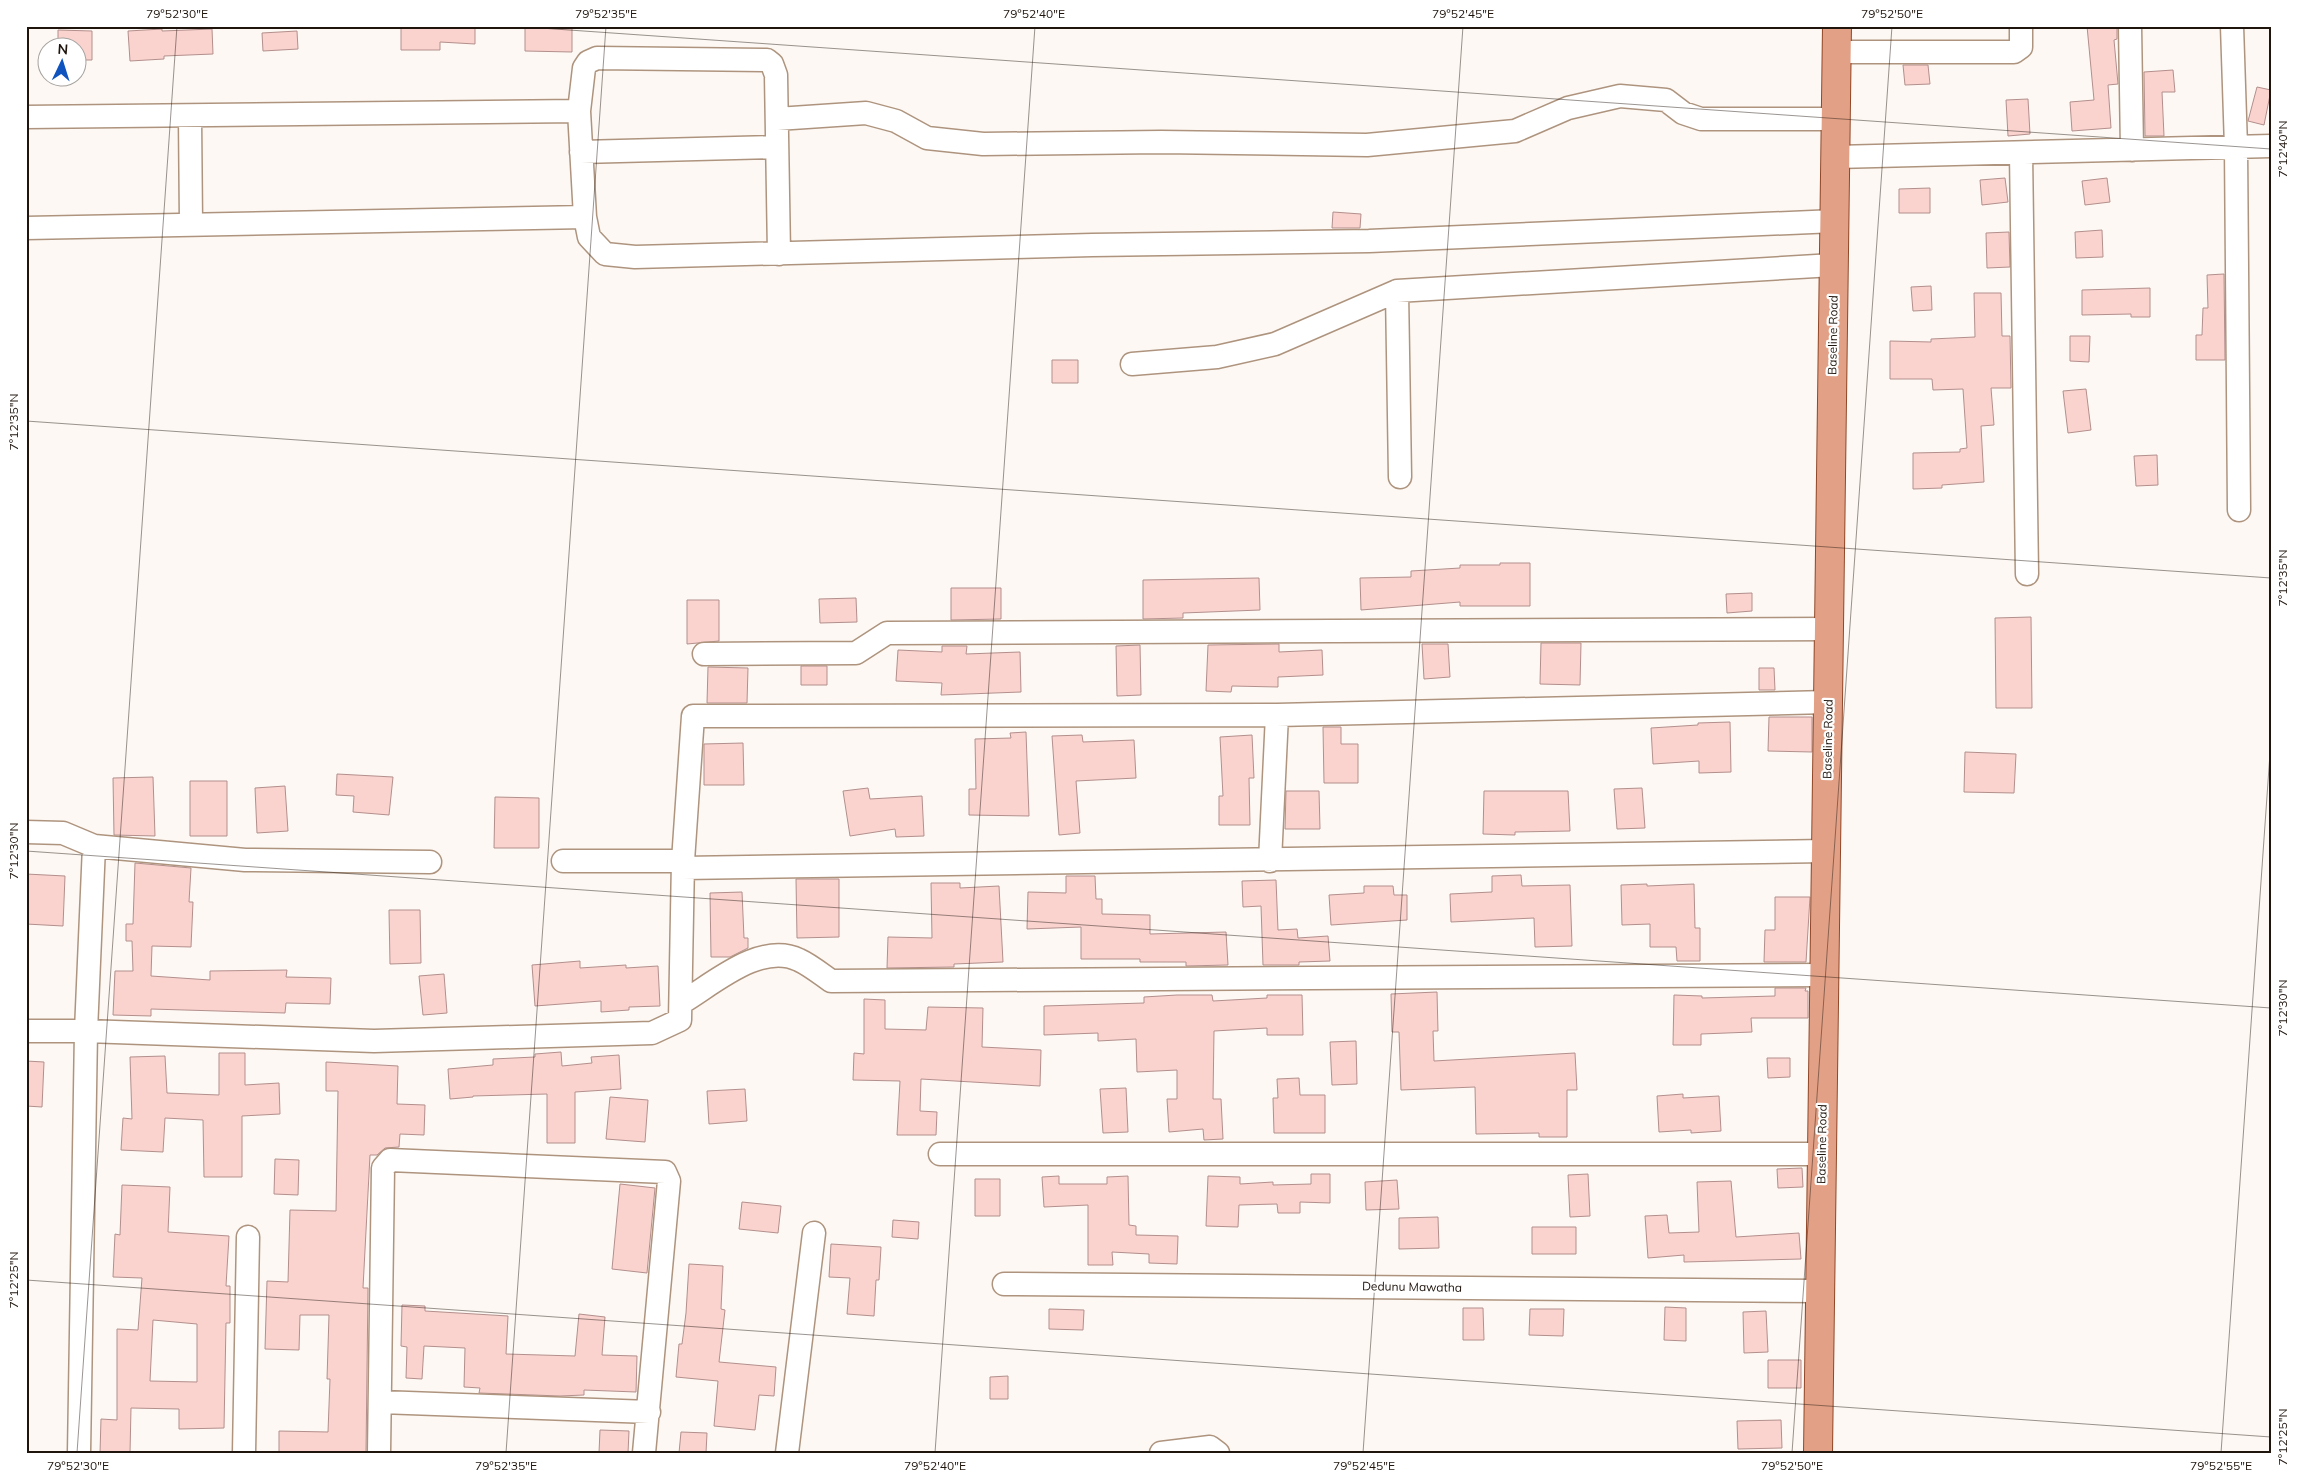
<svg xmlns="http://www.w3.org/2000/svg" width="2297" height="1479" font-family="Mulish,sans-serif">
  <rect width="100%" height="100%" fill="#fdf8f3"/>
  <path fill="#fad3cf" stroke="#b38f8c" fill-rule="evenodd" d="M401,26H475V44L440,42V50H401Z
    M525,26H572V52L525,51Z
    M2087,26H2117V39L2114,40L2118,84L2108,85L2111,128L2072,131L2070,102L2094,100Z
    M162,29V31L212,29L213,54L164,56V59L130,61L128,31Z
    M58,30L92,31V60H78V48H58Z
    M297,31L298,49L263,51L262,33Z
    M1903,65H1928L1930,84L1905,85Z
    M2173,70L2175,92H2162L2164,136H2145L2144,72Z
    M2257,87L2271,90L2264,125L2248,121Z
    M2028,99L2030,134L2008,136L2006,100Z
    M2005,178L2008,202L1982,205L1980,180Z
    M2107,178L2110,202L2085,205L2082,181Z
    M1930,188V213H1899V189Z
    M1333,212L1361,214L1360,228H1332Z
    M2102,230L2103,257L2076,258L2075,232Z
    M2009,232L2010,267L1987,268L1986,233Z
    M2224,274L2225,360H2196V335H2202L2203,308H2208L2207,275Z
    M1931,286L1932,310L1913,311L1911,287Z
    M2150,288V317H2131V314L2082,315V290Z
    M1974,293H2001L2002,336H2010L2011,388H1991L1994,425L1981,426L1984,482L1942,485V488L1913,489V453L1960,452V449L1967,448L1963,389L1933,390L1932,379H1890V341L1931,342V339L1975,337Z
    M2070,336H2090L2089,362L2070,361Z
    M1052,360H1078V383H1052Z
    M2086,389L2091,430L2068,433L2063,391Z
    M2157,455L2158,485L2136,486L2134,456Z
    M1500,563H1530V606H1460V602L1361,610L1360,578L1411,577V571L1460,568V565H1500Z
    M1259,578L1260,610L1183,613V618L1143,619V580Z
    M951,588H1001V619L951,620Z
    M1752,593V611L1727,613L1726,594Z
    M856,598L857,622L820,623L819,599Z
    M687,600H719V641L687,644Z
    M2031,617L2032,708H1996L1995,618Z
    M1541,643H1581L1580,685L1540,684Z
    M1279,644V652L1322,650L1323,675L1278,677V687L1232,686L1231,692L1206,691L1208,645Z
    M1422,644H1448L1450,677L1424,679Z
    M1140,645L1141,695L1117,696L1116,646Z
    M942,646H967L966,654L1020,652L1021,692L941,695L942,683L896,681L898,650L942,652Z
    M801,666H827V685H801Z
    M708,667L748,668L747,703H707Z
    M1759,668H1774L1775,690H1759Z
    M1769,717H1812V752L1768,751Z
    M1730,722L1731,772L1699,773V761L1653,764L1651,728L1698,725V723Z
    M1323,727H1341V744H1358V783H1324Z
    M1026,732L1029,816L969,815V789H976L975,739L1011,738L1010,733Z
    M1082,735L1083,742L1134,740L1136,778L1076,781L1080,833L1059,835L1052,736Z
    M1252,735L1254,778H1249L1250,825H1219V796H1223L1220,737Z
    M743,743L744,785H704V744Z
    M1965,752L2016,754L2014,793L1964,792Z
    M337,774L393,777L389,815L353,812L354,796L336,795Z
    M153,777L155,836L114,835L113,778Z
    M190,781H227V836H190Z
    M285,786L288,831L257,833L255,788Z
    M868,788L870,799L922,796L924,836L896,837L895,829L850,836L843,791Z
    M1642,788L1645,828L1617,829L1614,789Z
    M1286,791H1319L1320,829H1285Z
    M1484,791H1568L1570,831L1515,832V835L1483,834Z
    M495,797L539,798V848H494Z
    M135,863L191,868L189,902H193L191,947L152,946L151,976L210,980V971L287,970L286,977L331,978L330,1004L286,1003L285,1013L151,1009V1016L113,1015L115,971H133L132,941H126V924H133Z
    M26,874L65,876L63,926L26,924Z
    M1521,875L1522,886L1570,885L1572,946L1535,947L1534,918L1451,922L1450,894L1492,892V876Z
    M1066,876H1095L1096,899H1102V914L1150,915V934L1226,932L1228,965L1186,966V962H1140V959H1081V927L1027,929L1028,892L1066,893Z
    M796,879H839V937L797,938Z
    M1276,880L1278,930L1297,929L1298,938L1328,936L1330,961L1299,962V965H1263L1261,906L1243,907L1242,881Z
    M931,883H960V888L999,886L1003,962L954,964V967L887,968L888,937L932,938Z
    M1647,884V886L1694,884L1695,928H1700V961H1677L1676,947H1650V924L1622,925L1621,885Z
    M1364,886H1393L1394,895H1407V920L1331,925L1329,895L1364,893Z
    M742,892L744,938H748V948L730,957H711L710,893Z
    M1775,897H1810L1806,962H1764L1765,930H1775Z
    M389,910H420L421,963L390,964Z
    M580,961V968L626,965V968L658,966L660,1006L629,1007V1010L601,1012V1001L535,1006L532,965Z
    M444,974L447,1013L423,1015L419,976Z
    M1775,988H1806L1805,991H1808V1018H1751L1752,1032L1701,1034V1045H1673L1674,995L1702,996V998L1775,996Z
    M1437,992L1438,1031H1433L1434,1061L1575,1053L1577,1090H1567V1137H1539V1133L1476,1134L1475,1087L1401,1090L1399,1032H1392L1391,994Z
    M1177,995H1212L1213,1001L1267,998V995H1302L1303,1035H1267V1028L1214,1031L1213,1099H1221L1223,1139L1204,1140L1203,1129L1169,1132L1167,1099H1177V1070L1137,1072L1136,1039L1098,1041V1033L1044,1035V1006L1144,1003V997Z
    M864,999L885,1000V1029L926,1030L928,1007L983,1008L982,1047L1041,1050L1040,1086L921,1079L920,1111L937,1112L936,1135H897L900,1081L853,1080L854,1053L864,1054Z
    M1356,1041L1357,1084L1332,1085L1330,1042Z
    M561,1052L562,1066L592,1063L591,1057L619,1055L621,1089L575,1092V1143H547V1094L473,1096V1097L450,1099L448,1069L493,1065V1059L535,1057V1054Z
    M219,1053H245V1085L279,1083L280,1114L242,1116V1177H204L203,1120L165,1118L163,1152L121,1150L123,1118L132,1119L130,1057L165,1056L167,1093L219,1095Z
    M1767,1058H1790V1077L1768,1078Z
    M26,1061L44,1062L42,1107L26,1106Z
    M326,1062L398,1066L397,1104L425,1105L424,1135L400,1134L399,1147L385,1148L377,1155H370L363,1288H368L366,1453H279V1431L328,1432L330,1379H327L329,1315H300L299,1350L265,1349L267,1281L288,1282L290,1210L336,1211L338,1091H326Z
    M1299,1078L1300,1095H1325V1133H1274L1273,1098H1278L1277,1079Z
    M1126,1088L1128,1132L1103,1133L1100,1089Z
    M745,1089L747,1121L709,1124L707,1091Z
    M1683,1094V1098L1719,1096L1721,1131L1691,1133V1130L1659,1132L1657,1096Z
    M610,1097L648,1100L645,1142L606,1139Z
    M275,1159L299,1160L298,1195L274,1194Z
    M1802,1168L1803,1187L1778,1188L1777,1169Z
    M1311,1174H1330V1203L1300,1202V1213H1278L1277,1204L1239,1205L1238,1227L1206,1226L1208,1176L1240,1177V1184L1273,1182V1185L1311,1184Z
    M1588,1174L1590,1216L1570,1217L1568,1175Z
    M1059,1176V1184H1107V1177L1128,1176L1129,1225L1136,1226V1235L1178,1236L1177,1264L1149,1263V1254L1112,1252L1113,1265H1088V1205L1044,1207L1042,1177Z
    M975,1179H1000V1216H975Z
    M1397,1180L1399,1209L1366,1210L1365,1182Z
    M1731,1181L1736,1237L1799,1233L1801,1259L1684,1262V1255L1648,1258L1645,1216L1667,1215L1669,1233L1699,1232L1697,1182Z
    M620,1184L655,1188L647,1273L612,1269Z
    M122,1185L170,1187L168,1232L229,1236L226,1286H230V1323H226L224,1428L179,1429V1409L131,1408L130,1453H100L101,1419L117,1420V1329L138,1330L142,1278L113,1277L115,1234L120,1235ZM153,1320L197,1324V1382L150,1381Z
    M742,1202L781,1206L778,1233L739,1229Z
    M1438,1217L1439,1248L1399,1249V1218Z
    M893,1220L919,1222L918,1239L892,1237Z
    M1532,1227H1576V1254H1532Z
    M831,1244L881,1247L879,1280H876L874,1316L847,1314L850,1278L829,1277Z
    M689,1264L723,1266L721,1309L725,1310L719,1362L776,1367L774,1396L759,1395L755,1430L714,1426L718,1381L676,1377L679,1344H682L686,1313Z
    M402,1305L425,1306V1311L508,1316L506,1354L575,1356L579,1314L605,1317L602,1355L637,1356L636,1392L584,1390V1395L560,1396L479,1393L480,1388L464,1387L465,1348L424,1346L422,1379L406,1378L407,1347L401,1346Z
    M1665,1307L1686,1308V1341L1664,1340Z
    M1463,1308H1483L1484,1340H1463Z
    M1049,1309L1084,1310L1083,1330L1049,1329Z
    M1530,1309H1564L1563,1336L1529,1335Z
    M1766,1311L1768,1352L1744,1353L1743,1312Z
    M1768,1360H1801V1388H1768Z
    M1008,1376V1399H990V1377Z
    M1781,1420L1782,1448L1738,1449L1737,1421Z
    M600,1430L629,1431L628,1453H599Z
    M681,1432L707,1433L706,1453H679Z"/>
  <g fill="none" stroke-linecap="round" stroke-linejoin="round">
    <g stroke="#ae947e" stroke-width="25">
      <path id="minor" d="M2130,26L2132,150
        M2232,26L2236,147L2239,510
        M1837,52H2014L2021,47V26
        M579,111L584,68L588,62L597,58L767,60L772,64L776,75L779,254
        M26,117L579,111L585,217L589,237L605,254L635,257L1092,245L1369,241L1835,221
        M190,117L191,224
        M777,119L866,113L896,121L927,138L983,144L1161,142L1367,145L1515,131L1568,108L1620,96L1666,100L1683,113L1701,119H1836
        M581,152L777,147
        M2021,153L2027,574
        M1836,157L2271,146
        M26,228L585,217
        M1397,291L1400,477
        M1132,364L1217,357L1275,344L1397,291L1833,265
        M704,654L856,653L887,633L1829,629
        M26,832L63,833L94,846L245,860L430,862
        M563,861H683
        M1270,861L1277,715
        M683,868L1826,851
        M681,1003C712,985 760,941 799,960C810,965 821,974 831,981L1824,975
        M26,1031H86L374,1041L652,1033L680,1020L683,861L693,716L1277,715L1828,702
        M940,1154H1822
        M1004,1284L1820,1291
        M381,1402L649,1412
        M79,1453L86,1031L94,846
        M244,1453L248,1237
        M379,1453L383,1168L390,1160L665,1172L669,1181L644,1453
        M787,1453L814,1233
        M1161,1453L1210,1447L1218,1453"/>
    </g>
    <g stroke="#914728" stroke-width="30">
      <path id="major" d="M1818,1453L1837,26"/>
    </g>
    <use href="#minor" stroke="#fff" stroke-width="22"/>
    <use href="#major" stroke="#e2a186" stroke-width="28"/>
  </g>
  <path fill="none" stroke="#1f150d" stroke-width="1" stroke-opacity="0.45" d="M512,26L2271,149M26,421L2271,578M26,851L2271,1008M26,1280L2271,1437M77,1453L177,26M506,1453L606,26M935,1453L1035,26M1363,1453L1463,26M1792,1453L1892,26M2221,1453L2271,739"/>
  <g text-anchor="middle" stroke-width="4.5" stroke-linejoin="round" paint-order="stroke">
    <g font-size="12" fill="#1f150d" stroke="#fff">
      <text transform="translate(1833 335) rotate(-89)" y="4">Baseline Road</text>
      <text transform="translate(1828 739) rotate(-89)" y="4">Baseline Road</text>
      <text transform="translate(1822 1144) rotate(-89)" y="4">Baseline Road</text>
      <text transform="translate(1412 1287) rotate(1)" y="4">Dedunu Mawatha</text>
    </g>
  </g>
  <rect width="2297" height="1479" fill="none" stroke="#ffffff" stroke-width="55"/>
  <g transform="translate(62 62) rotate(4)"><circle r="24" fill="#ffffff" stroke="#a5a19e"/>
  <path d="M0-4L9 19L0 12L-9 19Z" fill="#0e53be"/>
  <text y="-8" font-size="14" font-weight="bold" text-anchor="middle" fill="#1f150d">N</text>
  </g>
  <rect x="28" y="28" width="2242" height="1424" fill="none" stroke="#1f150d" stroke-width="2"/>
  <g font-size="12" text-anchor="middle" fill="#1f150d">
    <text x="177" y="18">79°52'30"E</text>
    <text x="606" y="18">79°52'35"E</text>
    <text x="1034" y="18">79°52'40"E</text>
    <text x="1463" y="18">79°52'45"E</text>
    <text x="1892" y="18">79°52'50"E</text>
    <text transform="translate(2283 149) rotate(-90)" y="4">7°12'40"N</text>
    <text transform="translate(14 422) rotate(-90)" y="4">7°12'35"N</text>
    <text transform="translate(2283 578) rotate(-90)" y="4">7°12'35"N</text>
    <text transform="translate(14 851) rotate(-90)" y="4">7°12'30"N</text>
    <text transform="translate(2283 1008) rotate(-90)" y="4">7°12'30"N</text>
    <text transform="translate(14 1280) rotate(-90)" y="4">7°12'25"N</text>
    <text transform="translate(2283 1437) rotate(-90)" y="4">7°12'25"N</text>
    <text x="78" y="1470">79°52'30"E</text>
    <text x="506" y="1470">79°52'35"E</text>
    <text x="935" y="1470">79°52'40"E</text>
    <text x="1364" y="1470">79°52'45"E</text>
    <text x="1792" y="1470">79°52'50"E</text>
    <text x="2221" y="1470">79°52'55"E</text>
  </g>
</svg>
